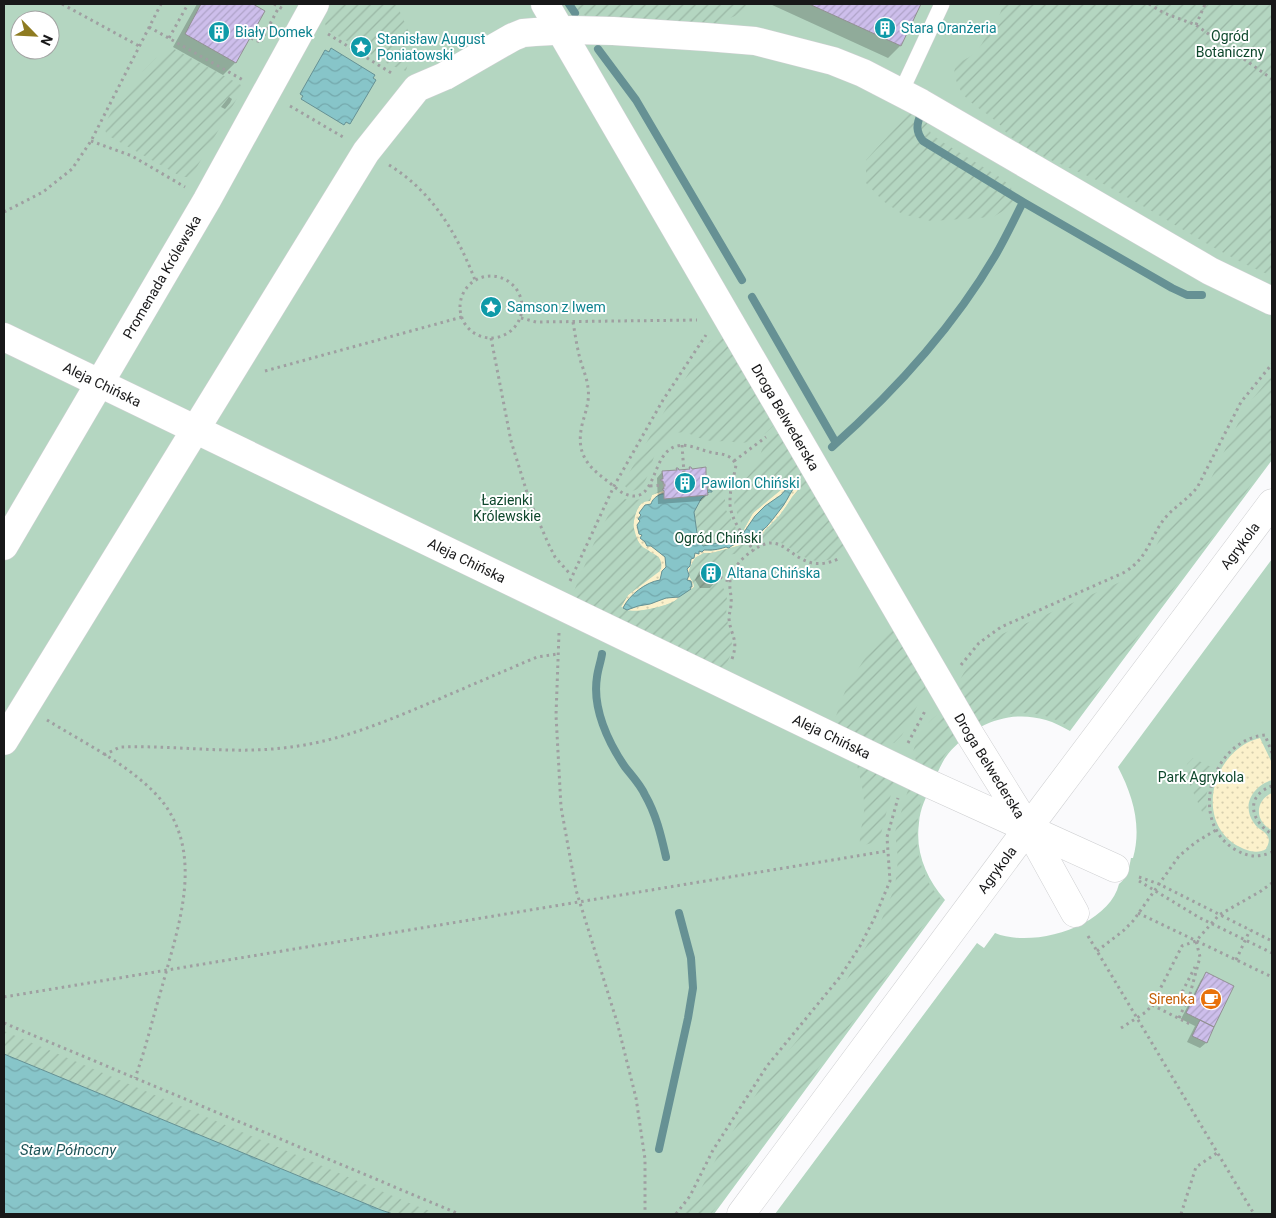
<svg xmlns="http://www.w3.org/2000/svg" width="1276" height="1218" font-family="Roboto,sans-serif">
  <defs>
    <pattern id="sand-dots" width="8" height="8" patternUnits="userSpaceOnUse" patternTransform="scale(1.25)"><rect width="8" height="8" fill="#fbf1cb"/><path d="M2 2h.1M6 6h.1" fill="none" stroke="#d6ceae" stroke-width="1.8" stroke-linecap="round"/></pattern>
    <pattern id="garden-furrows" width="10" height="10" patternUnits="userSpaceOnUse" patternTransform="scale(1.25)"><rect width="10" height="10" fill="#b4d6c1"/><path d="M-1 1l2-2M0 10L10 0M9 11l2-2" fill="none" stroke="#9ab7a5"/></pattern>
    <pattern id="water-waves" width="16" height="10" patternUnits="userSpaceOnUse" patternTransform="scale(1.25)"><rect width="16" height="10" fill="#87c5c9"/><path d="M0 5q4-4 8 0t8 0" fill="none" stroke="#74a8ac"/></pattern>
    <pattern id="building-hatch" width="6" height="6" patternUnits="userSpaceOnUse" patternTransform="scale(1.25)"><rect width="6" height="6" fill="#cdbeeb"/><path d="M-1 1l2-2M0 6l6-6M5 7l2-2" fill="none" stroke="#afa3c9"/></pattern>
  </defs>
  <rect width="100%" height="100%" fill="#fafafc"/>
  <path fill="#b4d6c1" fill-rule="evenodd" d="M4,4H1128L1272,125V460L1070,731C1027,704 980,716 948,754C941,763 937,774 933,784C926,797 920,808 919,823C915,852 926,878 945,900L714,1214H4ZM20,20H50V50H20Z
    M1272,559V1214H775L977,943L984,948L995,933C1033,949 1109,926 1119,884C1128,877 1129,868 1131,858H1133C1142,826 1133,796 1118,767Z"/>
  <path fill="url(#sand-dots)" d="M792,477L794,480L781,495L765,506L755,516L745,531L744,529L753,513L781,490Z
    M797,484L800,487L774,523L765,530V533L759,539L753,541L751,539L766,527L784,505Z
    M666,490V494L657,496L649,506H645L640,513L641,515L638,519L640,521L637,525L640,531L639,534L642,535L641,537C642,541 646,542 647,546H651L665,557L666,567L662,571L660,580C646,582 630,595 623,608L621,607L628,595L660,571C657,565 655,558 651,553C649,549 644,549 642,546C631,534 632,521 638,508C641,503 644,500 650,500L652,495Z
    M739,541L744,542L745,544L712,553H704L695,558L690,567L689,576L695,586L689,591L691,590L690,587L693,585L691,581L687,580L689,575L687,569L690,566L691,559L694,558L693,557L695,553L702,552L704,550L711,551L726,547L729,548L731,545H736Z
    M671,597H679C673,606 639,613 627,610Z
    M1260,738L1272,763V780C1253,786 1241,805 1254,823C1257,829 1266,831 1268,837C1270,841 1268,845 1266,849C1260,853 1251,852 1244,849C1192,828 1210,750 1260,738Z
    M1272,793V830C1255,822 1254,801 1272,793Z"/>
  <path fill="url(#garden-furrows)" d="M335,4H397C399,11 402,16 405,23C413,40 411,54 406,71L390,65L327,30L325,23Z
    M574,4H745L747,6L735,16L715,24L589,18L578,11Z
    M1000,4H1272V276C1220,255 1173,222 1123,195C1112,189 1101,182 1090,177C1063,165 1036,155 1012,138C1006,134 1003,127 997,122C979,106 961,102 955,76C954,72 954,69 957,65C961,60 968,59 972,55C983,47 986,34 993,24C995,20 1000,16 1001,11C1002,8 1001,7 1000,4Z
    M174,49L241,85L242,90L191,177H182L107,135L105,130L108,118L121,95L135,85L143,71L156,58L166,54Z
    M914,112L922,117L927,122L931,134L944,143L1001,178L1011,187L1013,201L1008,208L993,217L931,221L902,214L883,201L866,183V160L909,113Z
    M717,337L725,338L774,425C767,434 752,443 741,443C736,443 730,441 725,441C719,441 713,442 706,440C694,437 686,429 673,434C646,443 656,492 629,491L625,486V480L668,405L709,342Z
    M1272,375V457L1070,727C1037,708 1009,708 977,727L956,690C964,666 982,649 1002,634L1127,579C1154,563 1153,545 1170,523C1180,510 1196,504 1205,491L1246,407Z
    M776,434H782L848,548C845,553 841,554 836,557C798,575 788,526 756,545L753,542L755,539H759L760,535L763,534L765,530L782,513L792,497L800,488L792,477L781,489L753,513L744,529C740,520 734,509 734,499C736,485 746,480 753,470C763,456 759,443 776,434Z
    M705,487H718L724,491L726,510L739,534C733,541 707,547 701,541C697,537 698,531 697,526C697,525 695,519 695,518C695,510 701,497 709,494C711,493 713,493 715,492L709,488L705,489Z
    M662,491L652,495L650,501C636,501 635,516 633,525C635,531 636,539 641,546C649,554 664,553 661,569L628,595L621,607C624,608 626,610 629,611C638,613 669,605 675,601C678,599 680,595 684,593C689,590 691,591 694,587L693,580L689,576V570L695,558L704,553H712L745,544L748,549C736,558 723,550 715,563L705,564L700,574L706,583L717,582C733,594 724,603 727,618C730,641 738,646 724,668L721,669L576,599L574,591L594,543L616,500C623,497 628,501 636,500C645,499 652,492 662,491Z
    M895,626L925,685V691L902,735L894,743L879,745L833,724L847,686L871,649Z
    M937,715L945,716L960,737L946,753L934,771L917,763L913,753C915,741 927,722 937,715Z
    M1193,758L1211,767L1213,771L1206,796L1207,815L1203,814L1190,785L1186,770L1187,764Z
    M856,761L894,782L881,834L872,843L860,846C859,834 863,823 864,811C865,793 860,778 856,761Z
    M912,788L923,793L921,796L922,798C912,833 915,873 942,900L711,1214H684L697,1197L718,1155L767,1077L846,981L881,921L895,887L898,859L895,832L908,790Z
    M4,1031L414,1205L438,1214H393L4,1054Z"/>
  <path fill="url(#water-waves)" stroke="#669194" d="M331,48L375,75L373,78L376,80L350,124L346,122L344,125L301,99L303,96L300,94L325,50L329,52Z
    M794,480L797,484C791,490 788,499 783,506C776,515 769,525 761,532C751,542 736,541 729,548L726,547C717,550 713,550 704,550L702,552L699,551V554L695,553L694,558L691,559L690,566L687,569L689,575L687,580L691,581L692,587H690L691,589L679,597L666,598L650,604L638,606L627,610L623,608C629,595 646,582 660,580L662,571L666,567L665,557L651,546H647L645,542L640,538L642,535L639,534L637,525L640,521L638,519L641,515L639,513L645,505L651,504C652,500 656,496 661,494L709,490L712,491V492H709L701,499L694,512L697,533L703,546C714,543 724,543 735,540L738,535L740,538L755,516L765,506L781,495Z
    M4,1054L381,1210L393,1214H4Z"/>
  <path fill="#0003" d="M197,4H250L264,12L235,63L223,75L173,47Z
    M770,4H920L900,46L888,58Z
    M229,97L232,99L230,103L225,109L221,107Z
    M662,472L707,495L701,501L658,504L657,478Z
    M705,565H715L720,573L716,581L710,588H700L695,580L699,572Z
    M1207,974L1233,986L1206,1043L1200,1048L1187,1042L1195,1026L1181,1019L1201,980Z"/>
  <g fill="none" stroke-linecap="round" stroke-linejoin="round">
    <path stroke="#669194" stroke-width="8" d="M569,4L575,13
      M598,49L636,100L742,280
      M921,114C916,125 916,132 923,141L1023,202
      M752,297L836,443
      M832,447C895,391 952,329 995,256C1005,239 1014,220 1023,202L1172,288L1187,295H1202
      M602,654C601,661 598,669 597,677C592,708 608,742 625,767C632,776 640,784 645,795C656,814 661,835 666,857
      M659,1149L688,1018L693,988L691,958L679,913"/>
  </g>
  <path fill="url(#building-hatch)" stroke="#929193" d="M201,4H253L265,11L236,63L185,34Z
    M809,4H921L901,46Z
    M689,467H691L692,469L706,467V475L708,477H706L707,485L709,487H707L708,495L664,499V491L662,489H664L663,481H661V479H663L662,471L677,470L676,468H678L679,470L690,469Z
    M701 573a10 10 0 1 1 20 0a10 10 0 1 1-20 0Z
    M1206,972L1234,986L1214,1027L1186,1013Z
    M1200,1020L1214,1027L1207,1043L1192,1036Z"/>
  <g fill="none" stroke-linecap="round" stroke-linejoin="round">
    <g stroke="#cfd0d2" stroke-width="16">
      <path id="lane" d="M901,92L942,4"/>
    </g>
    <g stroke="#cfd0d2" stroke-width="29">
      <g id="street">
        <path id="s1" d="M545,4L969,733L1028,828L1075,913"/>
        <path id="s2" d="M4,337L930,784L1115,868"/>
        <path id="s3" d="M4,546L207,200L315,4"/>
        <path d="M4,741L366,152L417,88L445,76L513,37L523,33L535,32L572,30L613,31L706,37L755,41L833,61L863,73L921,103L1210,271L1272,301"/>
        <path id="s4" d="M741,1214L1028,828L1272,503"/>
      </g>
    </g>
    <path stroke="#9f9fa1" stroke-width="3" stroke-dasharray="2.5 4" stroke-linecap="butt" d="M62,4L139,46
      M274,4L283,9
      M1149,4L1164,13L1196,25L1272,79
      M1196,25L1205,4
      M149,27L243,80
      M328,34L393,74
      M169,38L188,4
      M251,38L262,43
      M261,41L279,7
      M290,106L343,137
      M91,141L132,156L185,187
      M389,165C433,192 457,234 475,280
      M4,212L43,192L72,169L91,141L161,4
      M460 307a31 31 0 1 1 62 0a31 31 0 1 1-62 0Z
      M521,318L536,322L697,320
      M573,322C575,334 577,347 580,359C583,369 587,378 588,388C590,401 585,413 582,425C576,452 586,465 606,480C613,485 620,493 628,495C657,504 651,452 677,446C689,443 702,451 714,453C723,454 732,455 736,465C734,477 730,488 730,501C729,518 745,538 754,551
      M491,338L511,441L529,499L548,543L555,557L571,575
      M265,371L462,317
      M682,445L684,473
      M734,461L766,437
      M703,482L732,479
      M650,486L667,485
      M720,577L730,582
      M570,581L614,486L663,400L706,335
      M559,633L556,715L561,807L576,890L617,1022L636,1098L645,1159V1214
      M732,659C739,639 731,637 729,619C729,613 731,609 731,604C732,596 729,589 730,581C731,566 751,549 765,544C789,536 798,577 838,559
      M961,665L979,643L1001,627L1123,573C1149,558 1149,538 1165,518C1175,506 1189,499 1198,486L1241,402L1272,364
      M47,720C84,743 134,767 162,801C205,856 178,927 162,987C153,1017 146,1048 135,1078
      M908,743L925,711
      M1272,753L1265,735C1211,740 1187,822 1236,850C1248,857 1259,858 1272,852
      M104,755L120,747C177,745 234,755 291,747C340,741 387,721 432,702C467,687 502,672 537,657L558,654
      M1272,786C1244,796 1251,822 1272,834
      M1139,877L1159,884L1272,941
      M1139,881L1200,918L1272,953
      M1138,913L1272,977
      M1088,936L1254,1214
      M1097,951L1123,931L1133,921L1179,856L1196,842L1216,830
      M1236,960L1250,930
      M1169,995L1178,1000L1195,967
      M4,997L887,851
      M1152,1005L1192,1025
      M1179,1018L1190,994L1200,957L1196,941
      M4,1023L459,1214
      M1121,1028L1146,1012L1152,1005L1182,946L1196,941L1219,915L1261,891L1272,883
      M676,1214L690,1196L713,1150L767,1066L840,977L860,946L874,919L890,881L887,837L898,798
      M1181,1214L1196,1167L1217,1153"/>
    <use href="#lane" stroke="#fff" stroke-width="15"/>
    <use href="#street" stroke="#fff" stroke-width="28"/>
  </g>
  <defs>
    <g id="building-disc" transform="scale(1.125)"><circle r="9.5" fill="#0f9aa8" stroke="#fff"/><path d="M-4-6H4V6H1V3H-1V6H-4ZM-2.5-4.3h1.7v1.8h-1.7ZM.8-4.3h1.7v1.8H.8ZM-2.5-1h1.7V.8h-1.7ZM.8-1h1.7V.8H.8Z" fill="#fff"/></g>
    <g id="sight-disc" transform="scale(1.125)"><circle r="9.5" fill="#0f9aa8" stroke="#fff"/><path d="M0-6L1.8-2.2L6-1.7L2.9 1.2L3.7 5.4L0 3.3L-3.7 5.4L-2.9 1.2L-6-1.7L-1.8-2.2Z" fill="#fff"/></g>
    <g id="cafe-disc" transform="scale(1.125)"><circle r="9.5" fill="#e8710a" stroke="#fff"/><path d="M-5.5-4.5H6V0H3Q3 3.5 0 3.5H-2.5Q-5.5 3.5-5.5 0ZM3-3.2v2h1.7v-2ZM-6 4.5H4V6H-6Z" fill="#fff"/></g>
  </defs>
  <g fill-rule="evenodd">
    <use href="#building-disc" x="885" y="28"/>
    <use href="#building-disc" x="219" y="32"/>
    <use href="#sight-disc" x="361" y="47"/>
    <use href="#sight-disc" x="491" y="307"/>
    <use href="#building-disc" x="685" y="483"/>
    <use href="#building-disc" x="711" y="573"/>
    <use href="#cafe-disc" x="1211" y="999"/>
  </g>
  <g text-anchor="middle" stroke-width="4" stroke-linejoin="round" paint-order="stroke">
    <g font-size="14" fill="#0d838f" stroke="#fff" text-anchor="start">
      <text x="901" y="33">Stara Oranżeria</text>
      <text x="235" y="37">Biały Domek</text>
      <text x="377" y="44">Stanisław August<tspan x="377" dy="16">Poniatowski</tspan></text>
      <text x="507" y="312">Samson z lwem</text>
      <text x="701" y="488">Pawilon Chiński</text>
      <text x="727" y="578">Altana Chińska</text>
    </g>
    <g font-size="14" fill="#0e472c" stroke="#fff">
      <text x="1230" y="41">Ogród<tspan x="1230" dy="16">Botaniczny</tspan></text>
      <text x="507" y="505">Łazienki<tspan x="507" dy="16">Królewskie</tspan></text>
      <text x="718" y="543">Ogród Chiński</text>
      <text x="1201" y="782">Park Agrykola</text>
    </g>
    <g font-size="14" fill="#181819" stroke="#fff">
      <text dy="5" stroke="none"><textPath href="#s3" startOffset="312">Promenada Królewska</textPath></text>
      <text dy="5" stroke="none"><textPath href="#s2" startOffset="109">Aleja Chińska</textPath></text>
      <text dy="5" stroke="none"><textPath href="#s1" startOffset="478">Droga Belwederska</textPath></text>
      <text dy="5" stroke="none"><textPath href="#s4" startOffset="834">Agrykola</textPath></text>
      <text dy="5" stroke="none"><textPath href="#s2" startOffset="514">Aleja Chińska</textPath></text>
      <text dy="5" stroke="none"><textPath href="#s2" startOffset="919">Aleja Chińska</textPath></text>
      <text dy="5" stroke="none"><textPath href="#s1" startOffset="882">Droga Belwederska</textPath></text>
      <text dy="5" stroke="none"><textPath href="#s4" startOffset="429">Agrykola</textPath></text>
    </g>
    <g font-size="14" fill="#c56008" stroke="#fff" text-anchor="end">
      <text x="1195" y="1004">Sirenka</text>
    </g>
    <g font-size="15" font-style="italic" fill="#1d5357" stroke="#fff">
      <text x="68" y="1155">Staw Północny</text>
    </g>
  </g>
  <rect width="1276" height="1218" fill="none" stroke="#181819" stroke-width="10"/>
  <g transform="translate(35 35) rotate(114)"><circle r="24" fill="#ffffff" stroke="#a3a3a3"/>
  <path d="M0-4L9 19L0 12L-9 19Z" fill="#8e7b21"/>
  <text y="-8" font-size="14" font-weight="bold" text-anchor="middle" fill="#181819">N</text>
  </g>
</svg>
